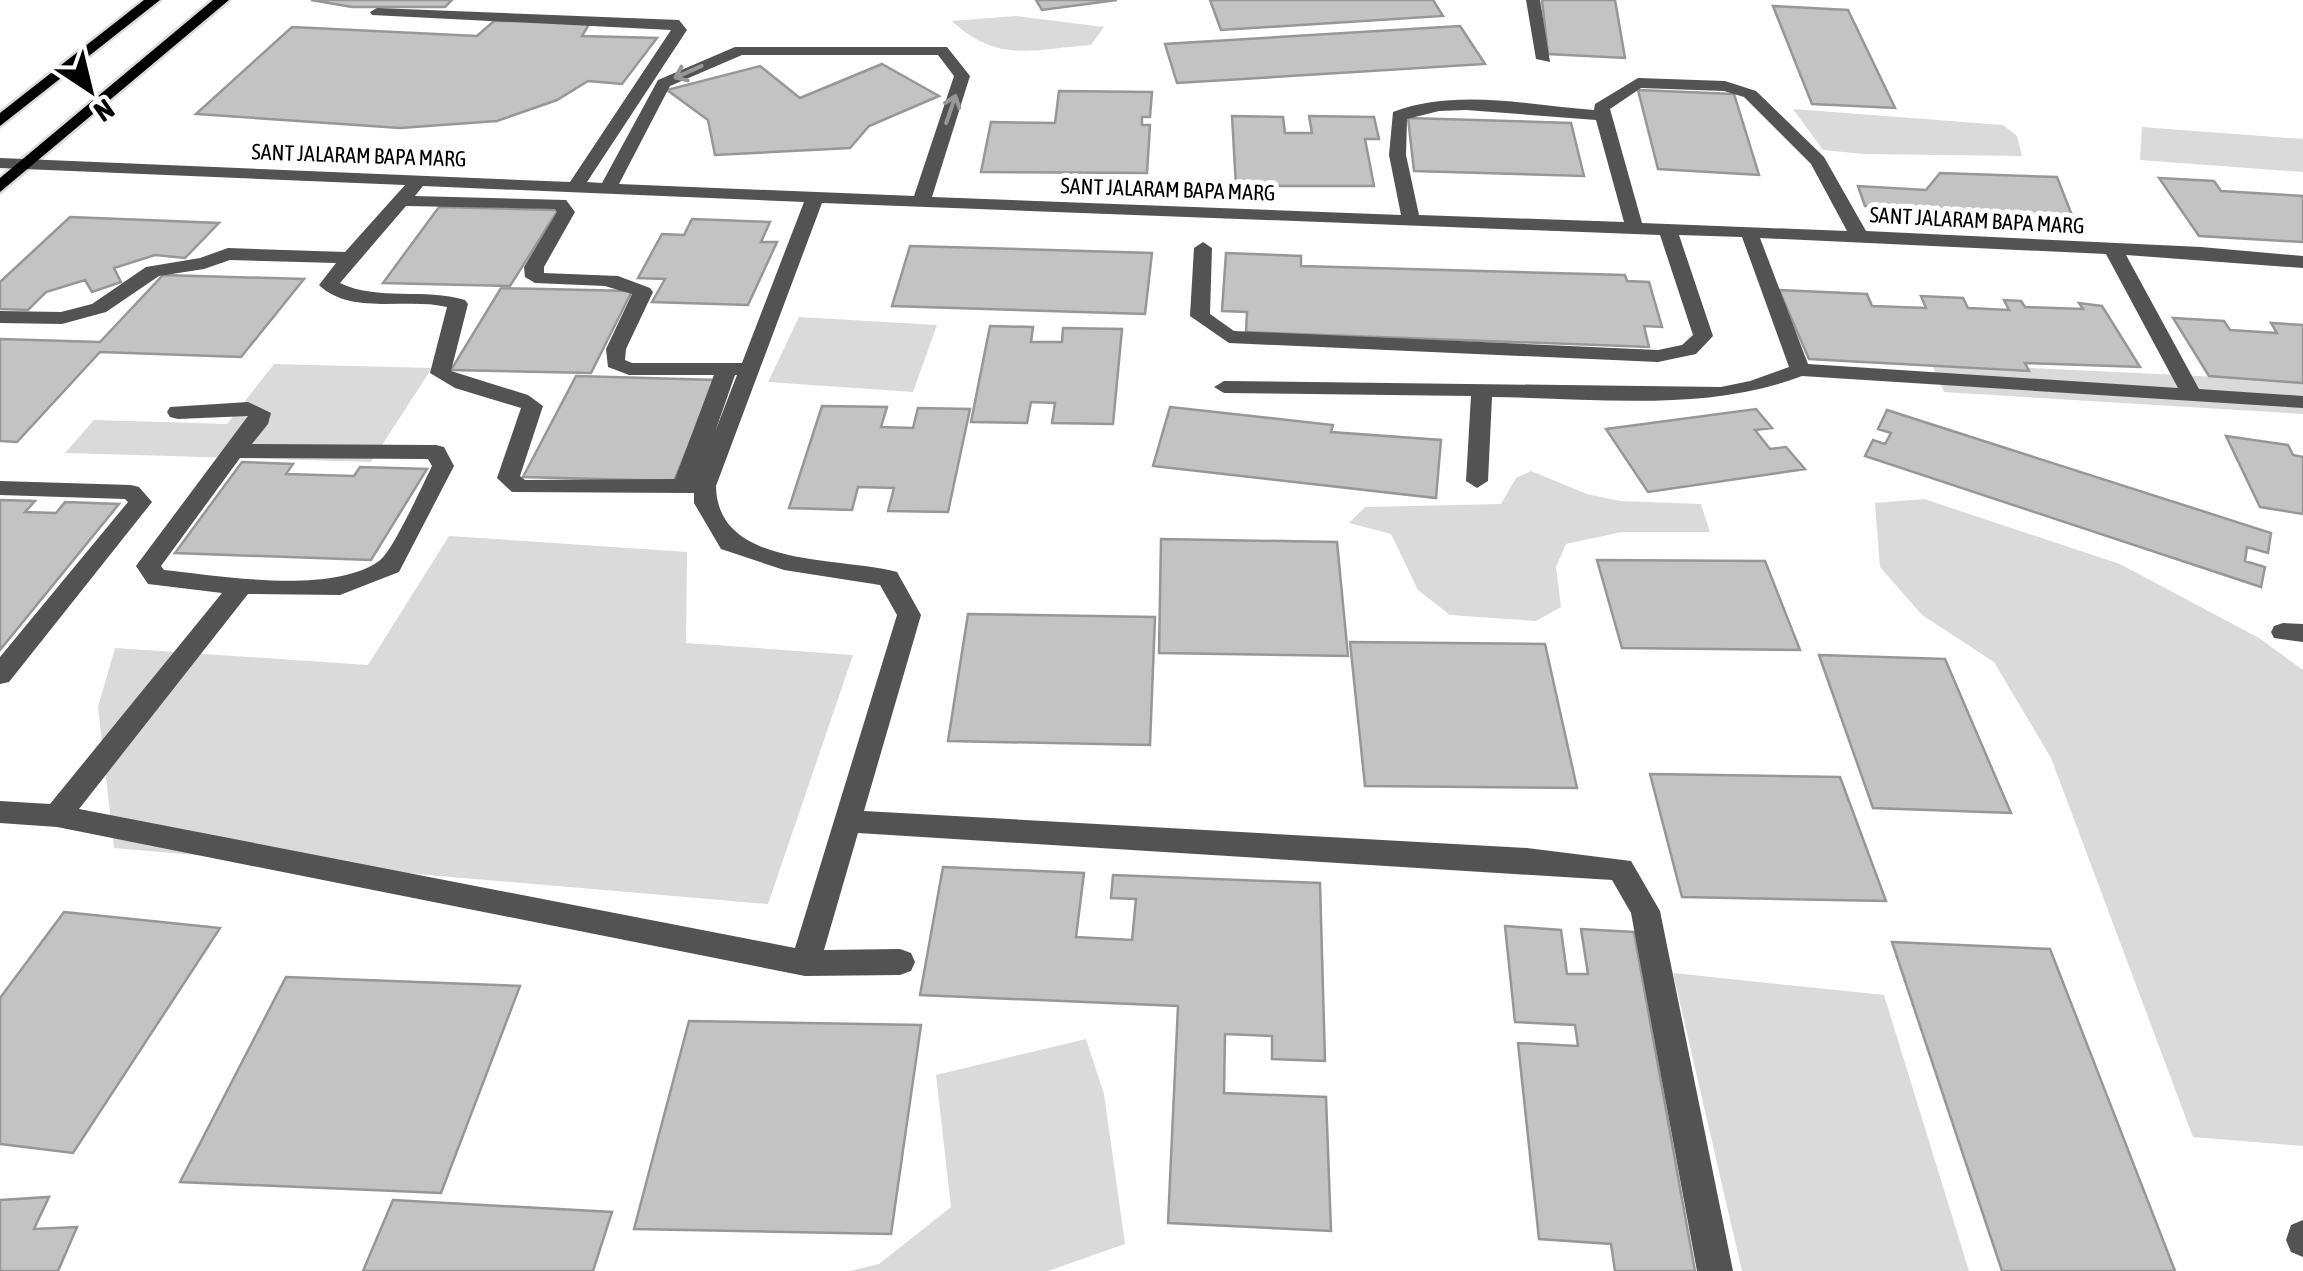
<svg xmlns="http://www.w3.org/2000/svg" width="2303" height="1271" font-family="'Asap Condensed',sans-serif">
  <rect width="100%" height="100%" fill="#fff"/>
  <path fill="#dadada" d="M1016,16L1104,27L1091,45C1034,49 998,64 952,21Z
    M1793,109L2003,125L2017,136L2022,156L1864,154L1823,150Z
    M2142,127L2303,139V172L2140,160Z
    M799,317L937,325L913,392L768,382Z
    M1931,363L2303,381V414L1944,392Z
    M274,364L432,368L371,462L65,453L94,420L227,424Z
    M1531,471L1587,494L1620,501L1701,504L1710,532H1622L1566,544L1556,567L1561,607L1536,621L1450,615L1418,590L1391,534L1349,523L1365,507L1501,504L1516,478Z
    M1924,499L2120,564L2259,638L2303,670V1146L2193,1137L2051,758L1994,662L1922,615L1880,567L1875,503Z
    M449,536L687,552L686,643L853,655L768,904L114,848L98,707L115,648L368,665Z
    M1673,973L1884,995L1969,1271H1742Z
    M1086,1039L1104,1094L1125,1244L1048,1271H850L879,1264L951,1207L936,1075Z"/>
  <path fill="#c3c3c3" stroke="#979797" stroke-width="2.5" d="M311,0H452L445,7H352Z
    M1036,0H1117L1042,10Z
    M1210,0H1433L1443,16L1221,30Z
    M1542,0H1615L1625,58L1548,54Z
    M1773,6L1848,10L1895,108L1812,104Z
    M494,21H591L582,36L657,38L622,84L588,81L557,100L497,121L400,128L196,114L292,27L477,36Z
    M1460,26L1485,64L1177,83L1165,44Z
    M882,64L939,96L869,126L850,148L715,155L708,120L667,90L760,66L800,98Z
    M1638,90L1734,94L1759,175L1658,169Z
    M1059,91L1152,92L1150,117H1142V125H1150L1147,173L981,172L991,122L1055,123Z
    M1232,116L1283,117L1285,133H1312L1309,116L1374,117L1379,139H1365L1374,186H1236Z
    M1408,118L1571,123L1584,176L1414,171Z
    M1940,173L2057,177L2073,218L1865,206L1858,186L1926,190Z
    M2159,178L2214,181L2221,191L2303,196V242L2199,236Z
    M439,207L558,210L510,286L383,283Z
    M70,217L219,223L185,258L155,255L114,268L121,282L92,292L85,280L46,292L28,310L0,309V282Z
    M692,219L770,222L761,242H777L748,305L652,302L665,279L638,278L662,234L684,235Z
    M910,246L1152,253L1145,314L892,306Z
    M1226,253L1301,256V266L1625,275L1627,281L1649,282L1662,327L1644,326L1649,347L1246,332L1247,312L1222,311Z
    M163,275L304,279L241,357L100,352L17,442L0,441V339L100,342Z
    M501,288L632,291L591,373L451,370Z
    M1779,290L1867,294L1872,306L1926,308L1921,296L1963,298L1968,308L2009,310L2004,300L2021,301L2025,307L2083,309L2079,303L2102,306L2140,367L2025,363L2029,371L1809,359Z
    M2173,318L2224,321L2230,330L2277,333L2271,323L2303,325V383L2209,376Z
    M990,326L1033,327L1031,342H1062L1063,328L1122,329L1113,424L1052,423L1055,403L1031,402L1027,423L971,422Z
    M576,376L716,380L674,481L523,477Z
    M822,406L887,407L881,427L913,428L918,408L970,409L948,512L888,511L894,488L858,487L852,510L789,508Z
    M1170,407L1333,425L1331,432L1441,440L1436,498L1153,466Z
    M1756,409L1772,428L1755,430L1770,449L1786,447L1805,469L1648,492L1606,429Z
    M1887,410L2271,533L2268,553L2247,547L2245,561L2265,567L2261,587L1865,456L1873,440L1885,444L1891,433L1878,429Z
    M2226,436L2288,445L2293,455L2303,457V514L2260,507Z
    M242,462L293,464L286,474L354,476L360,467L427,469L371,560L175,553Z
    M0,500L35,501L25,512L56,513L65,502L119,504L0,650Z
    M1161,539L1337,542L1348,656L1159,653Z
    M1597,560L1765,561L1800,650L1622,648Z
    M968,614L1155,617L1150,745L948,741Z
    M1350,642L1545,644L1577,788L1365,786Z
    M1819,655L1945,659L2011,813L1873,808Z
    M1650,774L1840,777L1886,901L1682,897Z
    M943,867L1084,873L1076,937L1132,940L1136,899L1111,898L1113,875L1320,883L1325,1061L1272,1059V1036L1225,1034L1224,1093L1326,1097L1331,1231L1168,1223L1178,1006L920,995Z
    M64,912L220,928L73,1153L0,1144V998Z
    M1505,926L1561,930L1567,974H1588L1581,929L1634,932L1695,1271H1615L1611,1244L1539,1239L1518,1043L1578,1046L1575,1025L1515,1022Z
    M1892,942L2050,949L2175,1271H2002Z
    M286,977L520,986L441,1193L180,1182Z
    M689,1021L921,1025L891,1234L634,1229Z
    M49,1197L34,1229L77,1227L58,1271H0V1200Z
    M393,1200L612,1212L593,1271H363Z"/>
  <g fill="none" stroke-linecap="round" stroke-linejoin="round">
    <g stroke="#dbdbdb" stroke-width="5">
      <path id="major" d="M144,0H160L0,126V113Z
        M213,0H229L0,192V178Z"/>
    </g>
    <path fill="#535353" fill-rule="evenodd" d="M1526,0H1540L1550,62L1536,59Z
      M377,8L679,20L687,30L587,182L602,183L658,80L735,47H947L970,76L932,197L1401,215L1389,155L1393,112C1455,88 1529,105 1594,110L1595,104L1638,78L1725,81L1756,91L1824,157L1866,231L2201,247L2303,256V268L2126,255L2199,389L2303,396V408L1802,376C1705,413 1595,398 1492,397L1488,481L1477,488L1466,481L1471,396L1224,393L1214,387L1224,381L1721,387L1750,381L1789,367L1742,237L1679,235L1713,336L1696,354L1658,362L1229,343L1190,316L1194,248L1203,242L1212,248L1210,314L1234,331L1658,350L1682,345L1693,335L1660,235L822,203L716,486C717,569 839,556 897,572L921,615L864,811L1527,848L1631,861L1660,911L1733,1271H1697L1631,913L1612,880L858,833L824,950L900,949L911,953L915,962L911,971L900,975L805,976L57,827L0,823V801L50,804L222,593L148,584L136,566L248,416L178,419L170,417L167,412L170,407L248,402L271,413L268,424L252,444L436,445L444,447L454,466L399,572L340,595L248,594L79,809L795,948L897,615L880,585L784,570L721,549L694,503V493L512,492L497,478L521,408L455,388L430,373L447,307C408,297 351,316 319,285L336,263L230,260L204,269L159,276L106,312L62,324L0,323V311L61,312L92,304L146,267L200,258L228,248L345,252L405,185L0,168V158L570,182L671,30L372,15L370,12ZM742,55H938L954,76L914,196L619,184L670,86ZM1641,88L1724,91L1744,97L1811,164L1847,231L1642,223L1610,109ZM1466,110L1596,120L1624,222L1419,215L1406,155L1407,119L1439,111ZM423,186L804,202L742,363H632L625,360L626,349L653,292L650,288L618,276L544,273V267L575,212L566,200L415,196ZM406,206L555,209L557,212L524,267L525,277L535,283L605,286L632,294L606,349L608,367L629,375H714L675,479L525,480L520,476L543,406L528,395L451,371L468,304L465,300C425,288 377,301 340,283ZM1760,238L2106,254L2178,388L1808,364ZM735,375H737L715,432ZM240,458L428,459L432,466C423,484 392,553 379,561C331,595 221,576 164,570L161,566Z
      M0,481L131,485L139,487L152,502L9,682L0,684V657L128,502L125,499L0,495Z
      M2283,623L2303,624V642L2274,638L2271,632L2274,626Z
      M2303,1220V1257L2291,1252L2286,1240L2291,1225Z"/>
    <use href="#major" fill="#000" fill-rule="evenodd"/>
  </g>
  <defs><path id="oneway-shaft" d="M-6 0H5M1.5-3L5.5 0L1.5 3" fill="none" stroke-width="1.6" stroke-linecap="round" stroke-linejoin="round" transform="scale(2.5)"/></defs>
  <g stroke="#989898">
    <use href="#oneway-shaft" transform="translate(688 72) rotate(156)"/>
    <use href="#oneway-shaft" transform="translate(951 109) rotate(-71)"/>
  </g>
  <g text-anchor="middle" stroke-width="10" stroke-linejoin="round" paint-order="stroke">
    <g font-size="22" fill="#000" stroke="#fff">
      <text transform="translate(359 155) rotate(2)" y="8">SANT JALARAM BAPA MARG</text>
      <text transform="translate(1168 189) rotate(2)" y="8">SANT JALARAM BAPA MARG</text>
      <text transform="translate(1977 220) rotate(3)" y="8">SANT JALARAM BAPA MARG</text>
    </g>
  </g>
  <g transform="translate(90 90) rotate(145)" stroke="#ffffff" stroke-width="8" paint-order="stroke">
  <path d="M0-8L18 38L0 25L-18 38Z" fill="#000000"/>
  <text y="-15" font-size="28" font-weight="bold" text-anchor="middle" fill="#000000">N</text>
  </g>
</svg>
